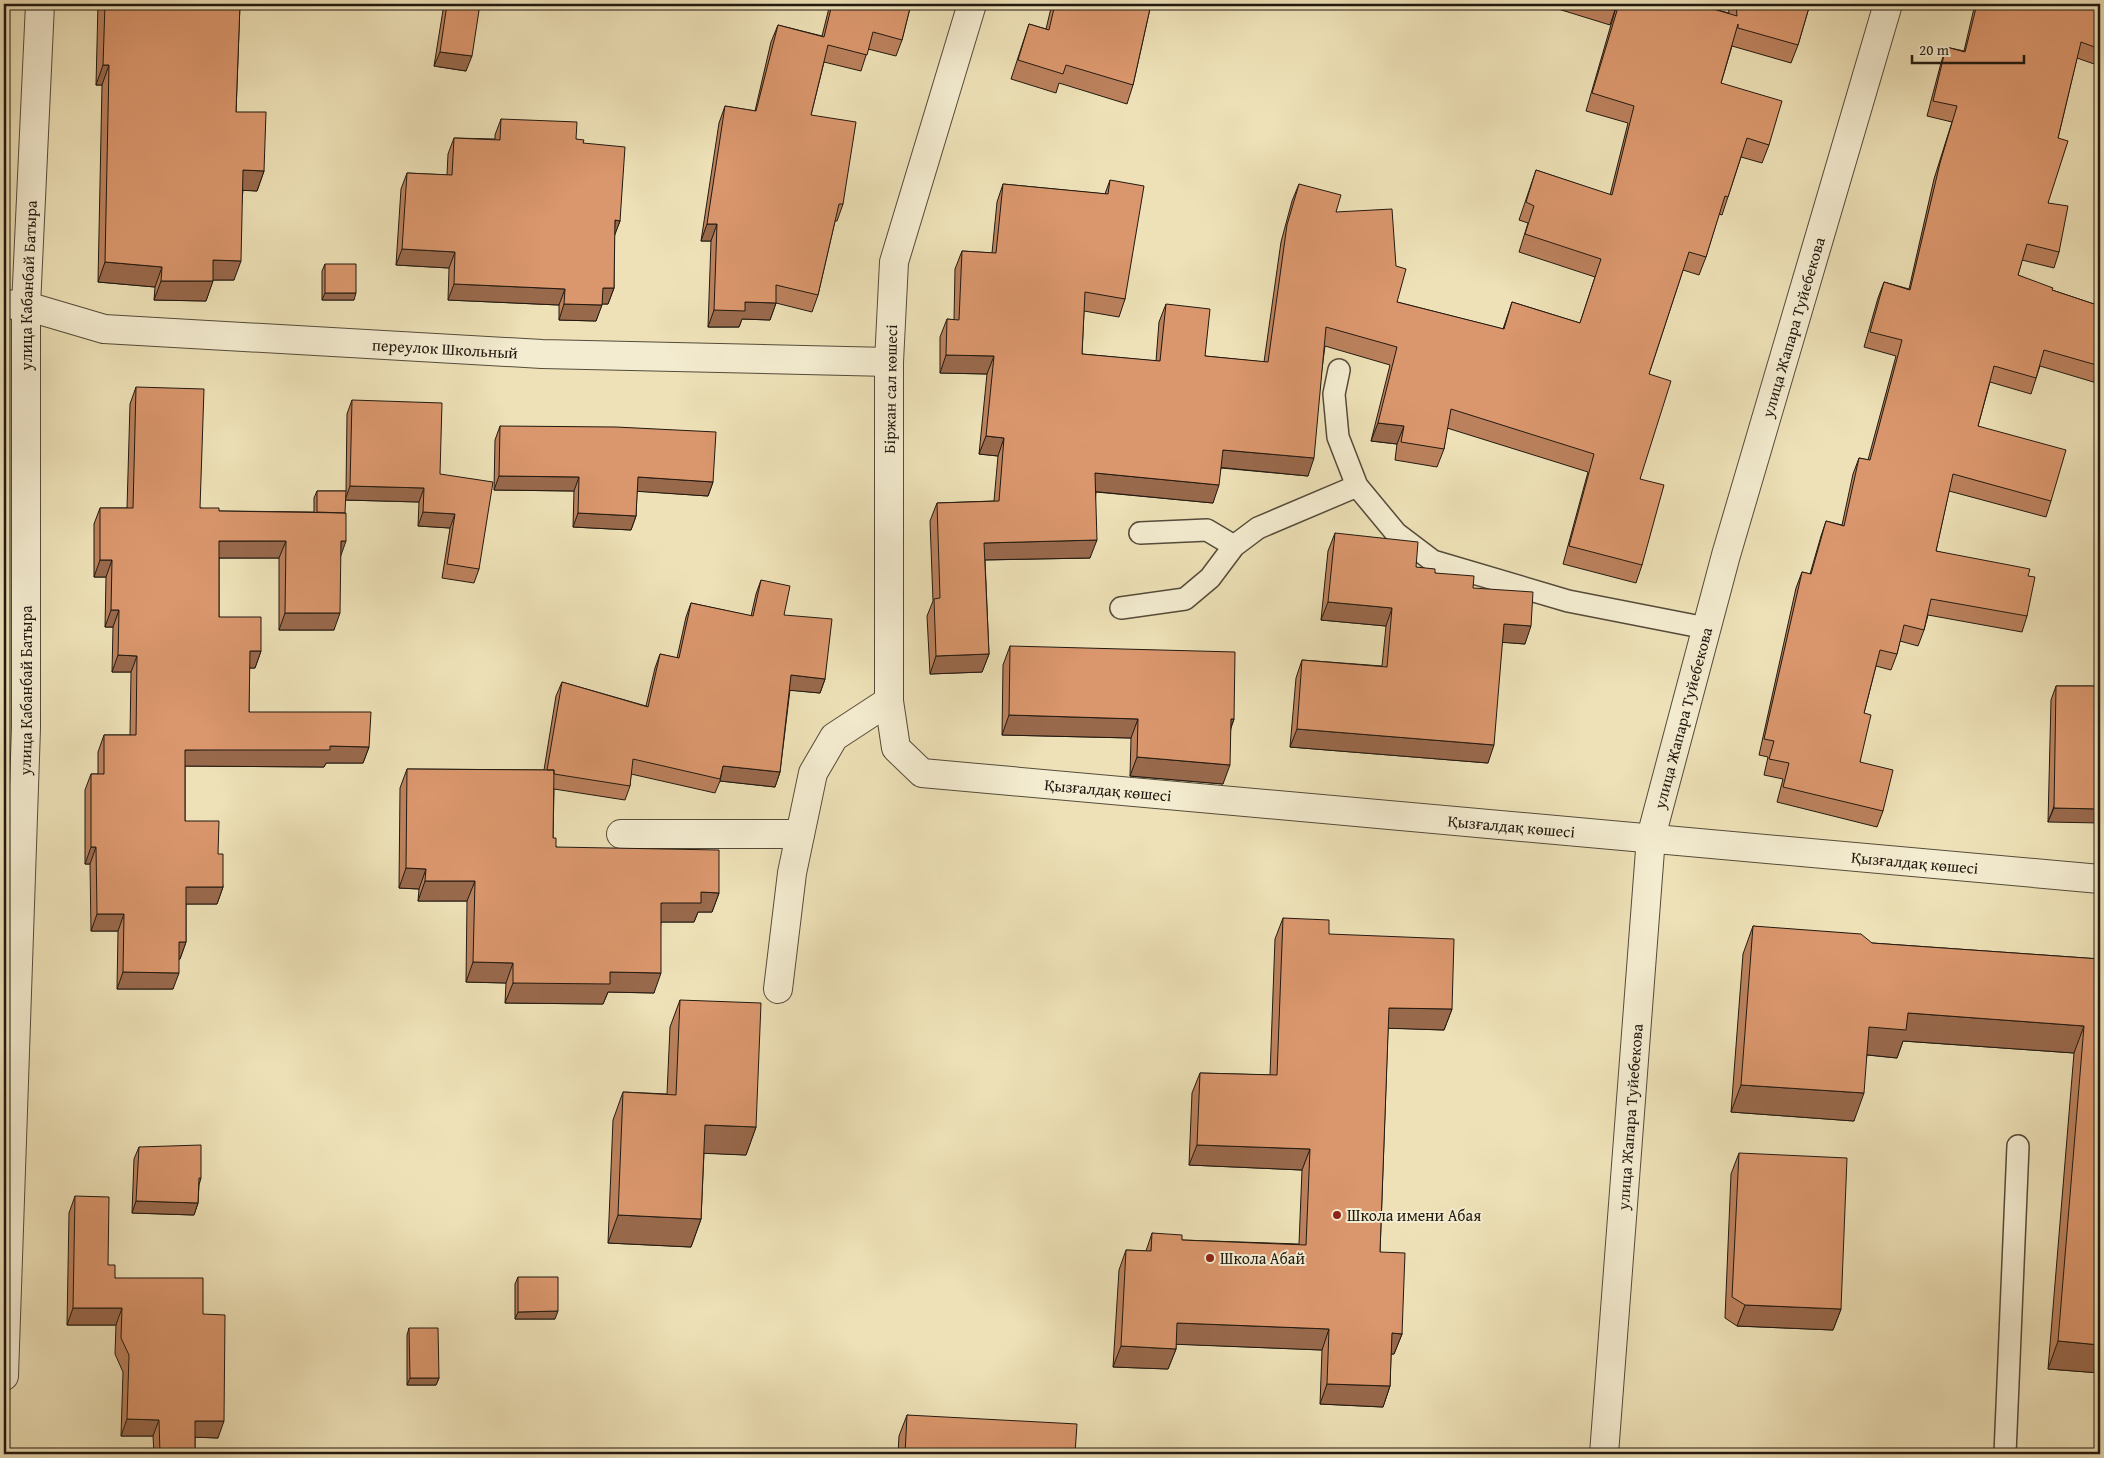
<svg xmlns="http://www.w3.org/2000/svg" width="2104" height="1458" font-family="'Gentium Book Plus',serif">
  <rect width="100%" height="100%" fill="#eee1b7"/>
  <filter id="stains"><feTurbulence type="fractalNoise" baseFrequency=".004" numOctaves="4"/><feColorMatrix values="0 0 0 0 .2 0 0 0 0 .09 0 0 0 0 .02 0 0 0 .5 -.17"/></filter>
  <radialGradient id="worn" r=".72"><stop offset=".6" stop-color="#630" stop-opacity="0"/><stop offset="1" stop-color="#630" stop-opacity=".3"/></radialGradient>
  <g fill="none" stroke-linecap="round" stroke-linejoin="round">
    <g stroke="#544b3a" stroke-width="24">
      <path id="service" d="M1339,370L1334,394L1338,437L1357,486L1396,533L1433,561L1568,601L1706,628
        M1140,533L1207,530L1234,546
        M1121,608L1185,599L1210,578L1234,546L1258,528L1357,486
        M2005,1454L2018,1146"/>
    </g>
    <g stroke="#544b3a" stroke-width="30">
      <g id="minor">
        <path id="s1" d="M972,4L894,262L889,362V701L896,748L922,773L2100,879"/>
        <path id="s2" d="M4,304L26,306L104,329L542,354L889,362"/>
        <path d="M621,834H800"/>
        <path d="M778,989L792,873L813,773L834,737L889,701"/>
        <path id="s3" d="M4,1376L26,728V306L40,4"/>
        <path id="s4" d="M1604,1454L1651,837L1726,555L1888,4"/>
      </g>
    </g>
    <use href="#service" stroke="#f4ecd0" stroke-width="21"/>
    <use href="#minor" stroke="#f4ecd0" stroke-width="28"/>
  </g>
  <path fill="#bb815d" stroke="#211910" d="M98,4H240L236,112L264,171L257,191L243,190L234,280H213L206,301L154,300L155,287L98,282L102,85H96Z
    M444,4H480L466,71L434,66Z
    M830,4H911L902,40L896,56L868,49L861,71L824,62L811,115L843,204L837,221H835L818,295L812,312L776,303L770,320L742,319L739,327H708L711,241H701L719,123L725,106L755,111L771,42L778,25L822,36Z
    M1052,4H1151L1133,85L1127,104L1059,83L1056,93L1011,79L1029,24L1046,29Z
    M1542,4H1617L1610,25Z
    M1617,4H1696L1729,13L1728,4H1810L1798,45L1791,63L1732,46L1721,83L1769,145L1762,163L1741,157L1722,215L1719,214L1706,257L1699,275L1683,270L1649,374L1640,479L1642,565L1636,583L1563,564L1588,472L1447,428L1444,449L1437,467L1395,460L1397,444L1371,441L1390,365L1325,346L1308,476L1221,468L1213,503L1096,492L1090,558L985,560L989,654L982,672L930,674L927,616L933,601L930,521L937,503L994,501L998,456L979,454L987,374L940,373V337L947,319L954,320L955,269L962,251L992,253L997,202L1003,184L1105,194L1110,180L1125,299L1119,317L1084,311L1082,354L1156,361L1159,322L1166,304L1205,356L1264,362L1281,242L1292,201L1299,184L1336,212L1397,302L1503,329L1512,302L1580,323L1595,277L1519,252L1528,223L1519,220L1536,170L1610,195L1628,123L1586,111Z
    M1975,4H2100V66L2077,58L2058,138L2048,203L2059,252L2054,268L2022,260L2018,275L2052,290L2100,306V384L2040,366L2031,394L1990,382L1978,426L2051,501L2046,517L1949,491L1936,551L2028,576L2027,616L2022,632L1928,615L1924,630L1918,646L1900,641L1897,654L1891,670L1876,666L1864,713L1860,762L1883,811L1877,827L1777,802L1783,779L1764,775L1768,757L1759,755L1796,588L1802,572L1810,574L1821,536L1826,521L1842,525L1853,474L1859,458L1868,460L1896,356L1864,347L1878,298L1884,282L1909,289L1934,179L1952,122L1927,116L1941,63L1946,47L1964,51Z
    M501,119L576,139L583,143L620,221L614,235V288L608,304H602L596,321L559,320V305L448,300L449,268L396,265L401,189L407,173L447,175L448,154L454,138L495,139V135Z
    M325,264L354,300H322V271Z
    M136,387L200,508L219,511L314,512V498L317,491H346L347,414L352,400L440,474L479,569L474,583L442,578L450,528L418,526L419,502L345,500L334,630H279V558H219V617L261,651L255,668H249V712L369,747L363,763H326L324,767L185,766V821L218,854L223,887L217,904H186V942L180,959H179L173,989H117L118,931H91L90,864H85V790L91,774H98V752L104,735H130L131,672H112L113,627H105L106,577H94V524L100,508H127L130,404Z
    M500,426L713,482L708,496L637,491L636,516L631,530L573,527L574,491L494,490L495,440Z
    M1335,533L1416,567L1435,573L1473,588L1525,644L1502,642L1488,763L1290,747L1296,678L1302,660L1382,666L1386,626L1321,620L1328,551Z
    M761,580L825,679L820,693L790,690L780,772L775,787L720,781L715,793L631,774L630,786L625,800L554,789L553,838L556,847L719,893L712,912H698L694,922H661L654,993L608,992L603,1004L505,1003L506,983L466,982L467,901H418L419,889L399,888L400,788L407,769L544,770L556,696L562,682L646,706L655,668L660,654L677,658L686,617L691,603L751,616L756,594Z
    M1010,646L1234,719L1231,728L1223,784L1130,776L1131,738L1002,735L1003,665Z
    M2056,686H2100L2048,822L2051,700Z
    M1283,918L1329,934L1452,1009L1444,1030L1388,1028L1380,1252L1402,1334L1394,1354H1391L1390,1386L1383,1407L1320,1404L1322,1350L1176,1344V1349L1168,1369L1113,1367L1119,1270L1126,1250L1146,1251L1152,1233L1182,1240L1299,1244L1302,1170L1189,1165L1192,1093L1200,1073L1270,1075L1275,939Z
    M1753,926L1872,943L2100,959V1373L2048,1369L2074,1053L1903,1041L1897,1058L1867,1055L1854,1121L1731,1112L1743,954Z
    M680,1000L756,1127L746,1155L704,1153L701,1219L691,1247L608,1243L613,1120L623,1092L667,1094L670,1027Z
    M139,1147L201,1178L199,1185L198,1203L194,1215L132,1213L134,1159Z
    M1739,1153L1841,1309L1833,1330L1737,1326L1725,1318L1731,1174Z
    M75,1196L108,1265L115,1278L203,1314L218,1438L195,1437V1454H154L153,1436H121L123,1372L115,1354L116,1325H67L69,1213Z
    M518,1277L555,1319H515V1284Z
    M409,1328L439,1378L436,1385H407V1335Z
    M907,1415L1075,1454H898L899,1436Z"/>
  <path fill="#99694c" stroke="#211910" d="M440,52L472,56L466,71L434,66Z
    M103,65H109L102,85H96Z
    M243,170L264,171L257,191L236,190Z
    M615,220L620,221L614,237Z
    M707,224H717L711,241H701Z
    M402,249L455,252L449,268L396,265Z
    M213,260L241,261L234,280H206Z
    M105,262L162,267L155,287L98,282Z
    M161,281H213L206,301L154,300Z
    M454,284L565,289L559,305L448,300Z
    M603,288H614L608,304H597Z
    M325,293H356L354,300H322Z
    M745,302L776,303L770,320L742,319L739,327H708L714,310Z
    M564,304L602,305L596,321L559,320Z
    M946,355L994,356L987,374L940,373Z
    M1378,423L1404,426L1397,444L1371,441Z
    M986,436L1004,438L998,456L979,454Z
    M1223,450L1314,458L1308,476L1216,467Z
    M1095,473L1219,485L1213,503L1089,491Z
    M499,476L579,477L574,491L494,490Z
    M638,477L713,482L708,496L632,491Z
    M350,486L424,488L419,502L345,500Z
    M423,512L455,514L450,528L418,526Z
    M578,513L636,516L631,530L573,527Z
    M1097,540L1090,558L978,560L984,543Z
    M219,541H286L279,558H213Z
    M341,541H346L340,558Z
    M100,560H112L106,577H94Z
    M1328,602L1392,608L1386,626L1321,620Z
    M111,610H119L113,627H105Z
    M285,613H340L334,630H279Z
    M1504,624L1531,626L1525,644L1497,642Z
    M250,651H261L255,668H243Z
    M989,654L982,672L930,674L936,656Z
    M118,655L137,656L131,672H112Z
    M791,675L825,679L820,693L786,690Z
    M1009,715L1138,719L1131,738L1002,735Z
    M1231,719H1234L1227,738Z
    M1297,729L1494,745L1488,763L1290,747Z
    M330,746L369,747L363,763H326L324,767L178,766L185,750Z
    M1137,757L1230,765L1223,784L1130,776Z
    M723,766L780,772L775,787L720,781Z
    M2054,808L2100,809V823L2048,822Z
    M91,847H96L90,864H85Z
    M406,868L426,869L419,889L399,888Z
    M425,881H475L467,901H418Z
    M186,887H223L217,904H179Z
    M701,892L719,893L712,912H698L694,922H654L661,903Z
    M97,914H124L118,931H91Z
    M179,942H186L180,959H173Z
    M473,962L513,963L506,983L466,982Z
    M123,972L179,973L173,989H117Z
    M610,972L661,973L654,993L608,992L603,1004L505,1003L513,983Z
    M1389,1008L1452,1009L1444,1030L1381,1028Z
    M1908,1013L2084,1026L2074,1053L1903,1041L1897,1058L1859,1054L1869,1027Z
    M1741,1085L1864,1093L1854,1121L1731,1112Z
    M705,1125L756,1127L746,1155L696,1153Z
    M1197,1145L1310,1149L1302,1170L1189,1165Z
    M136,1201L198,1203L194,1215L132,1213Z
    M618,1215L701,1219L691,1247L608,1243Z
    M1745,1305L1841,1309L1833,1330L1737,1326Z
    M73,1308H122L116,1325H67Z
    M558,1311L555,1319H515L518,1312Z
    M1177,1323L1329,1329L1322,1350L1169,1344Z
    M1392,1333L1402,1334L1394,1354H1384Z
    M2058,1341L2100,1345V1373L2048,1369Z
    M1121,1346L1176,1349L1168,1369L1113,1367Z
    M410,1378H439L436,1385H407Z
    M1327,1384L1390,1386L1383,1407L1320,1404Z
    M127,1419L159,1420L153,1436H121Z
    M195,1421H224L218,1438L189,1437Z"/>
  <path fill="#da966c" stroke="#211910" d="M105,4H240L236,112H266L264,171L243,170L241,261L213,260V281H161L162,267L105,262L109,65H103Z
    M447,4H480L472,56L440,52Z
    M832,4H911L902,40L873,32L867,55L828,45L811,115L856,122L843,204H839L818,295L776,285V303L745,302V311L714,310L717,224H707L725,106L756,111L778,25L824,37Z
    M1055,4H1151L1133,85L1066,65L1063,74L1018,60L1029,24L1049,30Z
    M1594,4H1617L1615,10Z
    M1619,4H1696L1737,16L1736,4H1810L1798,45L1738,28V24L1721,83L1782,101L1769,145L1747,138L1728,197L1725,196L1706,257L1689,252L1649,374L1671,381L1640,479L1664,485L1642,565L1569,546L1594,454L1451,409L1444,449L1401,442L1404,426L1378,423L1397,347L1326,327L1314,458L1223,450L1219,485L1095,473L1097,540L984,543L989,654L936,656L934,599L940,598L937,503L999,501L1004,438L986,436L994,356L946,355L947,319L959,320L962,251L996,253L1003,184L1108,194L1110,180L1144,186L1125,299L1085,292L1082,354L1160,361L1166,304L1210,309L1205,356L1268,362L1287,225L1299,184L1341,195L1336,212L1392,209L1396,266L1406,269L1397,302L1504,329L1512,302L1580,323L1601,259L1525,234L1534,206L1526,202L1536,170L1612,195L1634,106L1592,93Z
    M1977,4H2100V49L2081,42L2058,138L2068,141L2048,203L2068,206L2059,252L2027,244L2018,275L2053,288L2052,290L2100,306V366L2044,350L2036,378L1994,366L1978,426L2066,450L2051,501L1953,474L1936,551L2030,569L2028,576L2035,577L2027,616L1931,599L1924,630L1904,625L1897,654L1880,650L1864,713L1871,715L1860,762L1893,770L1883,811L1783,787L1789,763L1769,759L1774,741L1764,739L1802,572L1811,574L1826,521L1844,526L1859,458L1870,460L1902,340L1870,332L1884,282L1910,290L1940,163L1957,106L1933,101L1946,47L1965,52Z
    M501,119L577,122L576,139L584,140L583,143L625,147L620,221L615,220L614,288H603L602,305L564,304L565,289L454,284L455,252L402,249L407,173L452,175L454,138L500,140Z
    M325,264H356V293H325Z
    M136,387L204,389L200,508H219V511L346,513V541H341L340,613H285L286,541H219V617H261V651H250L249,712H371L369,747L330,746V750H185V821H219L218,854H223V887H186V942H179V973L123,972L124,914H97L96,847H91V774H104V735H136L137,656L118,655L119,610H111L112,560H100V508H133Z
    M352,400L442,403L440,474L493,482L479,569L447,564L455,514L423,512L424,488L350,486Z
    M500,426L616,427L716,432L713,482L638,477L636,516L578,513L579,477L499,476Z
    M317,491H346L345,513L317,512Z
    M1335,533L1418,542L1416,567L1435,569V573L1474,576L1473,588L1533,592L1531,626L1504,624L1494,745L1297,729L1302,660L1387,667L1392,608L1328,602Z
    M761,580L790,586L784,615L832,619L825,679L791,675L780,772L723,766L720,779L633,759L630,786L554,774V770H547L562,682L648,707L660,654L679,658L691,603L753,616Z
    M1010,646L1235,652L1234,719H1231L1230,765L1137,757L1138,719L1009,715Z
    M2056,686H2100V809L2054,808Z
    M407,769L554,770L553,838H556V847L719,850V893L701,892V903H661V973L610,972V984L513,983V963L473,962L475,881H425L426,869L406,868Z
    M1283,918L1329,920V934L1454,939L1452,1009L1389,1008L1380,1252L1405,1253L1402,1334L1392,1333L1390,1386L1327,1384L1329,1329L1177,1323L1176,1349L1121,1346L1126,1250L1151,1251L1152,1233L1182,1235V1240L1306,1245L1310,1149L1197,1145L1200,1073L1277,1075Z
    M1753,926L1861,934L1872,943L2100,959V1345L2058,1341L2084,1026L1908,1013L1906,1030L1869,1027L1864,1093L1741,1085Z
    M680,1000L761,1003L756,1127L705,1125L701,1219L618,1215L623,1092L676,1095Z
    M201,1145V1178H199L198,1203L136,1201L139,1147Z
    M1739,1153L1847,1158L1841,1309L1745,1305L1732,1297Z
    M75,1196L109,1197L108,1265H115V1278H203V1314L225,1315L224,1421H195V1454H160L159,1420L127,1419L129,1355L121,1338L122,1308H73Z
    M518,1277H558V1311L518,1312Z
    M409,1328H438L439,1378H410Z
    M907,1415L1077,1424L1075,1454H905Z"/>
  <g fill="#8f2418" stroke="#f4ecd0" stroke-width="2">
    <circle cx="1337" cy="1215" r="5"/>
    <circle cx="1210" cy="1258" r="5"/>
  </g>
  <g text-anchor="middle" stroke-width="4" stroke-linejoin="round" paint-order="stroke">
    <g font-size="16" fill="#211910" stroke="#f4ecd0">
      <text dy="6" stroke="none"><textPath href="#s3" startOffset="1091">улица Кабанбай Батыра</textPath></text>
      <text dy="6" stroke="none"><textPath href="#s4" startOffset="1148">улица Жапара Туйебекова</textPath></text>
      <text dy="6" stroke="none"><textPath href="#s2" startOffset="445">переулок Школьный</textPath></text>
      <text transform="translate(890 389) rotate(-89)" y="6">Біржан сал көшесі</text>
      <text dy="6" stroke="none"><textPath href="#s3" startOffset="686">улица Кабанбай Батыра</textPath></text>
      <text dy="6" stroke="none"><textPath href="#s4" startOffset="742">улица Жапара Туйебекова</textPath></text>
      <text dy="6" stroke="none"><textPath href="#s1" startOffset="979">Қызғалдақ көшесі</textPath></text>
      <text dy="6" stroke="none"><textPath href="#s1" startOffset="1384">Қызғалдақ көшесі</textPath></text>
      <text dy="6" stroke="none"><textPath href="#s1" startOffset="1789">Қызғалдақ көшесі</textPath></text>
      <text dy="6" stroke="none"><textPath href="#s4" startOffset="338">улица Жапара Туйебекова</textPath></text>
    </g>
    <g font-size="16" fill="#211910" stroke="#f4ecd0" text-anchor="start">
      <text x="1347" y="1221">Школа имени Абая</text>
      <text x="1220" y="1264">Школа Абай</text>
    </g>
  </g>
  <rect width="2104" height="1458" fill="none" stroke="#eee1b7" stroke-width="20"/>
  <rect x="5" y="5" width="2094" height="1448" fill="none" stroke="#211910" stroke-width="2.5"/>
  <rect x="10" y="10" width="2084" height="1438" fill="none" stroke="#211910"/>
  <path d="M1912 55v8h112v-8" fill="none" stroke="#211910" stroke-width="2.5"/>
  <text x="1919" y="55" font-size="15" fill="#211910" stroke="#f4ecd0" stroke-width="4" paint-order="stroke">20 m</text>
  <rect width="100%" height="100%" filter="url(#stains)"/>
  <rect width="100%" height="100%" fill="url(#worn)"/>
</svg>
